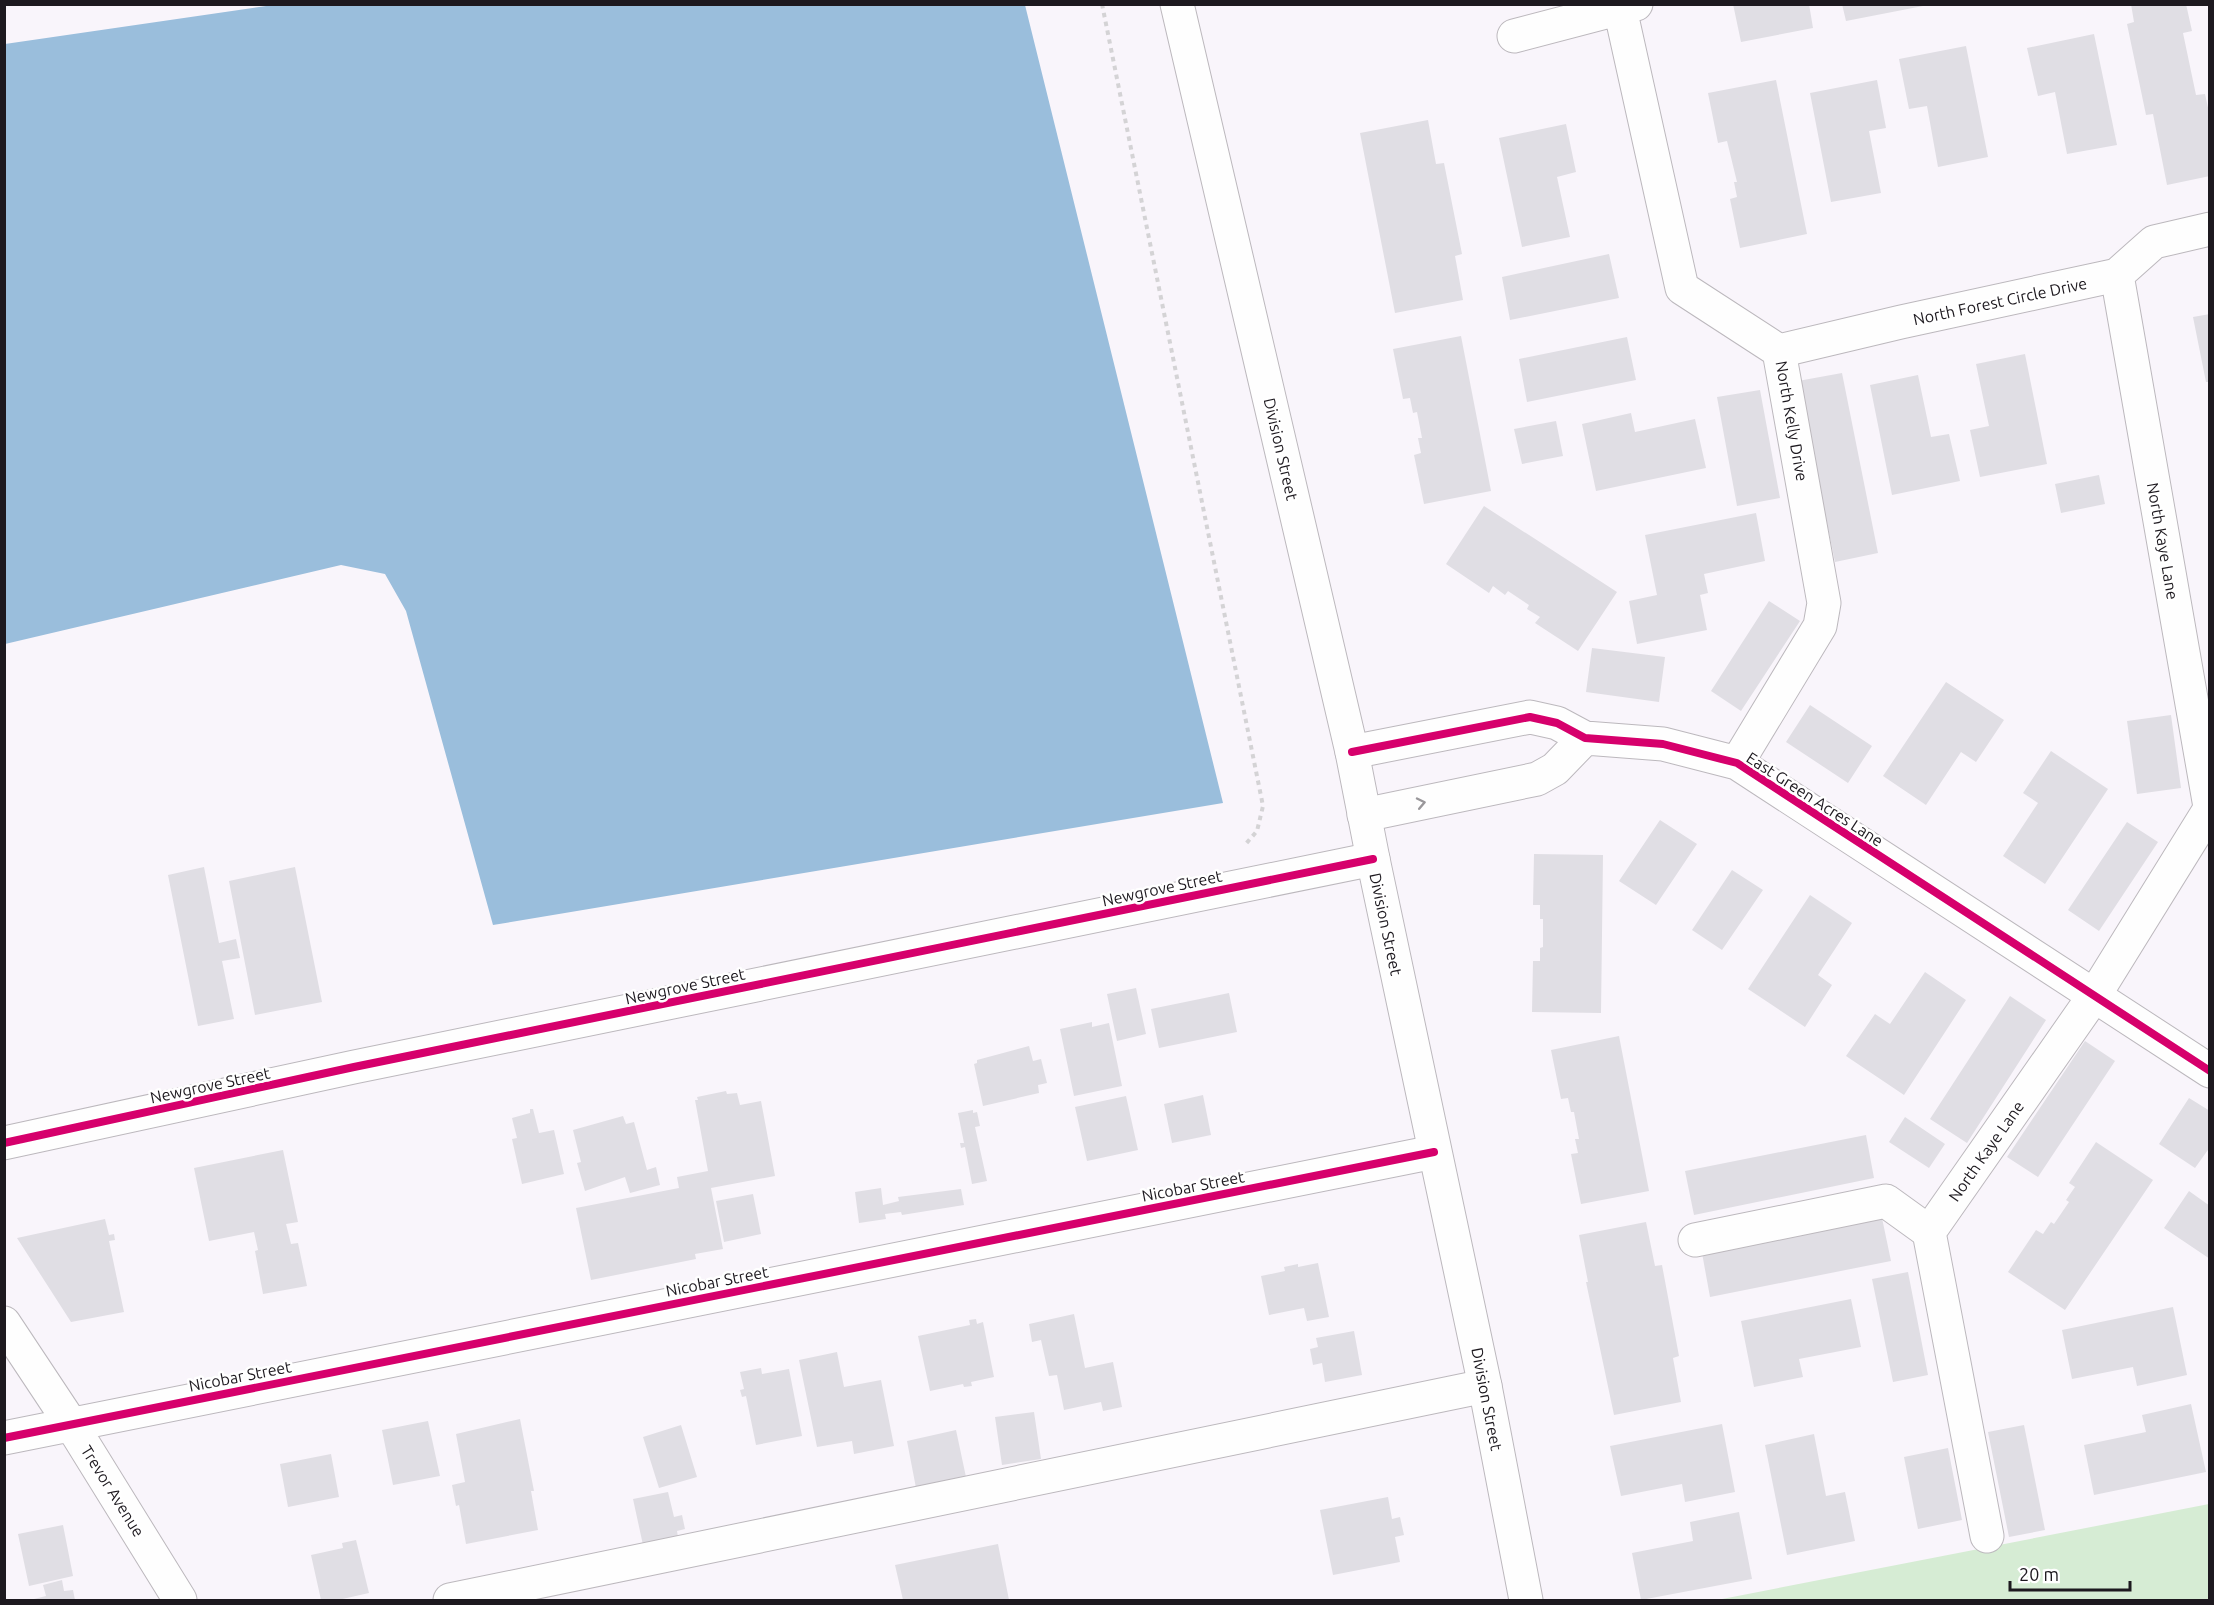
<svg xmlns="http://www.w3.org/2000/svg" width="2214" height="1605" font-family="Ubuntu,sans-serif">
  <rect width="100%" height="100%" fill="#f9f5fb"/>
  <path fill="#d6ecd4" d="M2209,1504V1600H1717Z"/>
  <path fill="#9abedc" d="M280,4L1025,5L1223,803L493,925L406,611L385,574L341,565L5,644V44Z"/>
  <path fill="#e0dee4" d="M1733,4H1809L1813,28L1741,42Z
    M1842,4H1923V6L1846,21Z
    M2131,4H2186L2192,31L2183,33L2196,95L2205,94L2210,117V176L2167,185L2153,114L2146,115L2127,24L2134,22Z
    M2094,34L2117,145L2067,154L2055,92L2038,96L2027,48Z
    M1966,46L1988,157L1938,167L1927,106L1909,109L1899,59Z
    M1776,80L1807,234L1740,248L1730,199L1737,197L1734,182H1737L1727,141L1718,143L1708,93Z
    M1877,80L1886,128L1869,131L1881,193L1831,202L1810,93Z
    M1428,120L1436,164L1444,163L1462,254L1455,256L1463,300L1395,313L1360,133Z
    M1566,124L1576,172L1557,177L1570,237L1522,247L1499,138Z
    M1609,254L1619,298L1510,320L1502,277Z
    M2210,314V382H2206L2193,317Z
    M1461,336L1491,491L1424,504L1414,455L1421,453L1418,438H1422L1417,412L1413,413L1410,398L1403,399L1393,349Z
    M1627,337L1636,380L1527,402L1519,359Z
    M2025,354L2047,464L1980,477L1970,430L1989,426L1976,364Z
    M1842,373L1878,553L1835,562L1798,381Z
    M1918,375L1931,437L1949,434L1960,481L1892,495L1870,385Z
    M1760,390L1780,498L1737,506L1717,397Z
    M1631,413L1635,432L1695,419L1706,468L1596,491L1582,424Z
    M1556,421L1563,456L1522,464L1514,429Z
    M2099,475L2105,504L2061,513L2055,484Z
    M1484,506L1617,592L1578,651L1535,623L1540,617L1527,609L1529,605L1508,591L1505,595L1493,586L1489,593L1446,564Z
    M1756,513L1765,561L1704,574L1708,593L1700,595L1707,630L1637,644L1629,601L1657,595L1645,535Z
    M1769,601L1800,621L1741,711L1711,691Z
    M1592,648L1665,657L1659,702L1586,692Z
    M1946,682L2004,720L1976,762L1961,752L1926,805L1883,776Z
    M1810,705L1872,746L1848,783L1786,742Z
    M2171,715L2181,788L2137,794L2127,721Z
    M2051,751L2108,789L2045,884L2003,856L2038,803L2023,793Z
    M1660,820L1697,844L1656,905L1619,881Z
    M2127,822L2158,842L2099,931L2068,910Z
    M1534,854L1603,855L1601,1013L1532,1012L1533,961H1540V948L1543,947V919H1540V905H1533Z
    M204,867L219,943L236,939L240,958L222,961L234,1019L198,1026L168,875Z
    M295,867L322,1002L255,1015L229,881Z
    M1732,870L1763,890L1722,950L1692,930Z
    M1810,895L1852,923L1818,975L1832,985L1805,1027L1748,989Z
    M1925,972L1966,1000L1904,1095L1846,1056L1875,1014L1890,1024Z
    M1136,988L1146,1034L1117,1041L1107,994Z
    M1229,993L1237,1032L1159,1048L1151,1009Z
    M2010,996L2046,1020L1967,1143L1930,1119Z
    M1092,1022V1027L1109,1023L1122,1086L1074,1096L1060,1029Z
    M1619,1036L1649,1191L1581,1204L1571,1154L1578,1153L1575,1139H1579L1574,1112H1571L1568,1098L1561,1099L1551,1050Z
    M2085,1041L2115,1061L2038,1177L2007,1157Z
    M1029,1046L1033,1061L1041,1059L1047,1083L1038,1085L1039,1093L983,1106L974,1064L977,1063V1060Z
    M726,1091L727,1094L737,1093L740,1105L761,1101L775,1176L711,1188L723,1249L695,1254L696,1259L591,1280L576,1208L679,1188L677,1177L708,1171L695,1100H698L697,1097Z
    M1203,1095L1211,1135L1172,1143L1164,1104Z
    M1126,1096L1138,1150L1087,1161L1075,1107Z
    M2189,1098L2210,1111V1147L2195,1168L2159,1144Z
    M530,1109H533L539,1133L554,1130L564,1174L522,1184L512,1139L517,1138L512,1118L530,1113Z
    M973,1110V1113L977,1112L980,1126L975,1127L987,1181L972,1184L965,1147L961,1148L960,1143H964L958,1113Z
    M623,1116L626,1124L634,1122L647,1170L656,1167L660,1185L630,1193L625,1177L585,1191L577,1163L581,1162L573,1130Z
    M1905,1117L1945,1144L1929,1168L1889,1142Z
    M1866,1135L1874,1178L1694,1215L1685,1171Z
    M2096,1142L2153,1180L2065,1310L2008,1272L2036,1230L2043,1234L2051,1222L2054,1224L2069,1202L2066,1200L2075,1187L2069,1183Z
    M283,1150L298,1222L286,1224L291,1244L298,1243L307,1286L263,1294L255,1251L258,1250L254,1232L209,1241L194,1168Z
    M881,1188L883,1205L899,1201L898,1197L961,1189L964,1205L902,1215L901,1212L885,1214L886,1219L859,1223L855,1192Z
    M2189,1191L2210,1206V1259L2164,1228Z
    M753,1194L761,1234L724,1242L716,1201Z
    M1882,1218L1891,1261L1710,1297L1702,1253Z
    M105,1219L109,1235L114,1234L115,1240L109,1241L124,1312L71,1322L17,1238Z
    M1646,1222L1655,1266L1662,1265L1679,1356L1673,1358L1681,1402L1614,1415L1586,1282H1588L1579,1235Z
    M1318,1263L1329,1317L1307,1321L1304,1308L1269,1315L1261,1276L1285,1271L1284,1267L1298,1264V1267Z
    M1908,1272L1928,1375L1893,1382L1872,1279Z
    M1851,1299L1861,1347L1799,1359L1803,1377L1754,1387L1741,1321Z
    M2173,1307L2187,1375L2137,1386L2133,1367L2072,1379L2062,1330Z
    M1074,1314L1085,1368L1113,1362L1122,1407L1103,1411L1101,1402L1064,1410L1057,1375L1049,1376L1041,1340L1032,1342L1029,1324Z
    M976,1319L977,1324L983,1322L994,1377L971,1382L972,1386L964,1387L963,1384L930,1391L918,1336L970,1325L969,1320Z
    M1354,1331L1362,1375L1325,1382L1322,1363L1313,1365L1310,1349L1318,1347L1316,1338Z
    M837,1352L844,1387L881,1380L894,1446L854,1454L852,1441L817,1447L799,1360Z
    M761,1368L762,1374L789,1369L802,1436L756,1445L746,1396L742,1397L740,1390L744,1389L740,1372Z
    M2191,1404L2206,1472L2094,1495L2084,1445L2146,1432L2142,1415Z
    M1034,1412L1041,1459L1002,1465L995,1417Z
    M520,1419L534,1491H531L538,1530L466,1544L459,1505L456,1506L452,1485L465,1482L456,1434Z
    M428,1421L440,1476L393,1485L382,1430Z
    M1722,1424L1735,1492L1685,1502L1682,1484L1621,1496L1610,1446Z
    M681,1425L697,1477L659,1488L643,1437Z
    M2024,1425L2045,1530L2009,1537L1988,1432Z
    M956,1430L966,1477L916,1488L907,1441Z
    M1814,1434L1826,1496L1845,1492L1855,1541L1787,1555L1765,1445Z
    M1948,1448L1962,1520L1918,1529L1904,1457Z
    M331,1454L339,1497L288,1507L280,1464Z
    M668,1492L674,1517L682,1515L685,1529L677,1531L678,1537L643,1545L633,1499Z
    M1388,1497L1392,1519L1400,1517L1404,1535L1395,1537L1400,1562L1333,1575L1320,1510Z
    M1739,1512L1752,1579L1641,1600L1632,1553L1693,1541L1690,1522Z
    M63,1525L73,1576L29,1586L18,1534Z
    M356,1540L369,1593L338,1600H321L311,1555L343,1548L342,1543Z
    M998,1544L1009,1600H903L895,1565Z
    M62,1580L64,1591L73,1590L75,1600H30L46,1596L43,1585Z"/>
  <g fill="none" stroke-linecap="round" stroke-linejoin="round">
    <g stroke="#bcb8bd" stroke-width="35">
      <path id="minor" d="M1619,4L1682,288L1779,351L1824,603L1820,626L1737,763
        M1514,36L1636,4
        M2117,275L2210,807
        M1779,351L1901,322L2117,275L2154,242L2210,229
        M1352,752L1530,717L1557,723L1585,738L1663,744L1737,763L2210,1071
        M1364,815L1537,779L1555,769L1585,738
        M4,1143L354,1067L1373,859
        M1695,1240L1886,1201L1929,1232
        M4,1323L71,1424L180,1600
        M4,1438L1434,1152
        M1987,1536L1929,1232L2094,996L2210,809
        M450,1600L1485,1386"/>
    </g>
    <g stroke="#bcb8bd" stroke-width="35">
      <path id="major" d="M1177,4L1352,752L1373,859L1485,1386L1526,1600"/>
    </g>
    <path stroke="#d4d3d5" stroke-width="4" stroke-dasharray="4.5 4.5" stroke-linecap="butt" d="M1102,4L1263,806L1257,831L1244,846"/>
    <use href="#minor" stroke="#fefefe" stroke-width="33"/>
    <use href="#major" stroke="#fefefe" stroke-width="33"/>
    <g stroke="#fff" stroke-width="11">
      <path id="cycleway" d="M1352,752L1530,717L1557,723L1585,738L1663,744L1737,763L2210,1071
        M4,1143L354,1067L1373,859
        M4,1438L1434,1152"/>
    </g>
    <use href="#cycleway" stroke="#d6006c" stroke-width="8"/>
  </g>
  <defs><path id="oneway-chevron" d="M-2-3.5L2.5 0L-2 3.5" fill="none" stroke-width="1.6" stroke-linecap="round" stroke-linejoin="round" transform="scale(1.5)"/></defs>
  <use stroke="#99979a" href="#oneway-chevron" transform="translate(1421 803) rotate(-12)"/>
  <g text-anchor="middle" stroke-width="5" stroke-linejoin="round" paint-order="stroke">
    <g font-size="16" fill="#1d191f" stroke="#fff">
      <text transform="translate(2000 301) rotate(-12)" y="6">North Forest Circle Drive</text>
      <text transform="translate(1792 421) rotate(80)" y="6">North Kelly Drive</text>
      <text transform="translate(1281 449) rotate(77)" y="6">Division Street</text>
      <text transform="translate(2163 541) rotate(80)" y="6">North Kaye Lane</text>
      <text transform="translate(1815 799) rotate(33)" y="6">East Green Acres Lane</text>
      <text transform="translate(1162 888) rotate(-12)" y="6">Newgrove Street</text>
      <text transform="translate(1386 924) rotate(78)" y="6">Division Street</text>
      <text transform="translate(685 986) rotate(-12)" y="6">Newgrove Street</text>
      <text transform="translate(210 1085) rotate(-12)" y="6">Newgrove Street</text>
      <text transform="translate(1986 1151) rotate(-55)" y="6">North Kaye Lane</text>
      <text transform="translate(1193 1186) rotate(-11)" y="6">Nicobar Street</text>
      <text transform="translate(717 1281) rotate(-11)" y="6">Nicobar Street</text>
      <text transform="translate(240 1376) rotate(-11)" y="6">Nicobar Street</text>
      <text transform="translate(1487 1399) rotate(79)" y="6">Division Street</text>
      <text transform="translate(113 1491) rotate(58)" y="6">Trevor Avenue</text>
    </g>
  </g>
  <rect width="2214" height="1605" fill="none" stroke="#1d191f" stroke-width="12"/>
  <path d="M2010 1581v9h120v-9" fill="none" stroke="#1d191f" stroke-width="3"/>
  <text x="2019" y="1581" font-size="18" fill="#1d191f" stroke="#ffffff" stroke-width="4.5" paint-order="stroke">20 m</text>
</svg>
